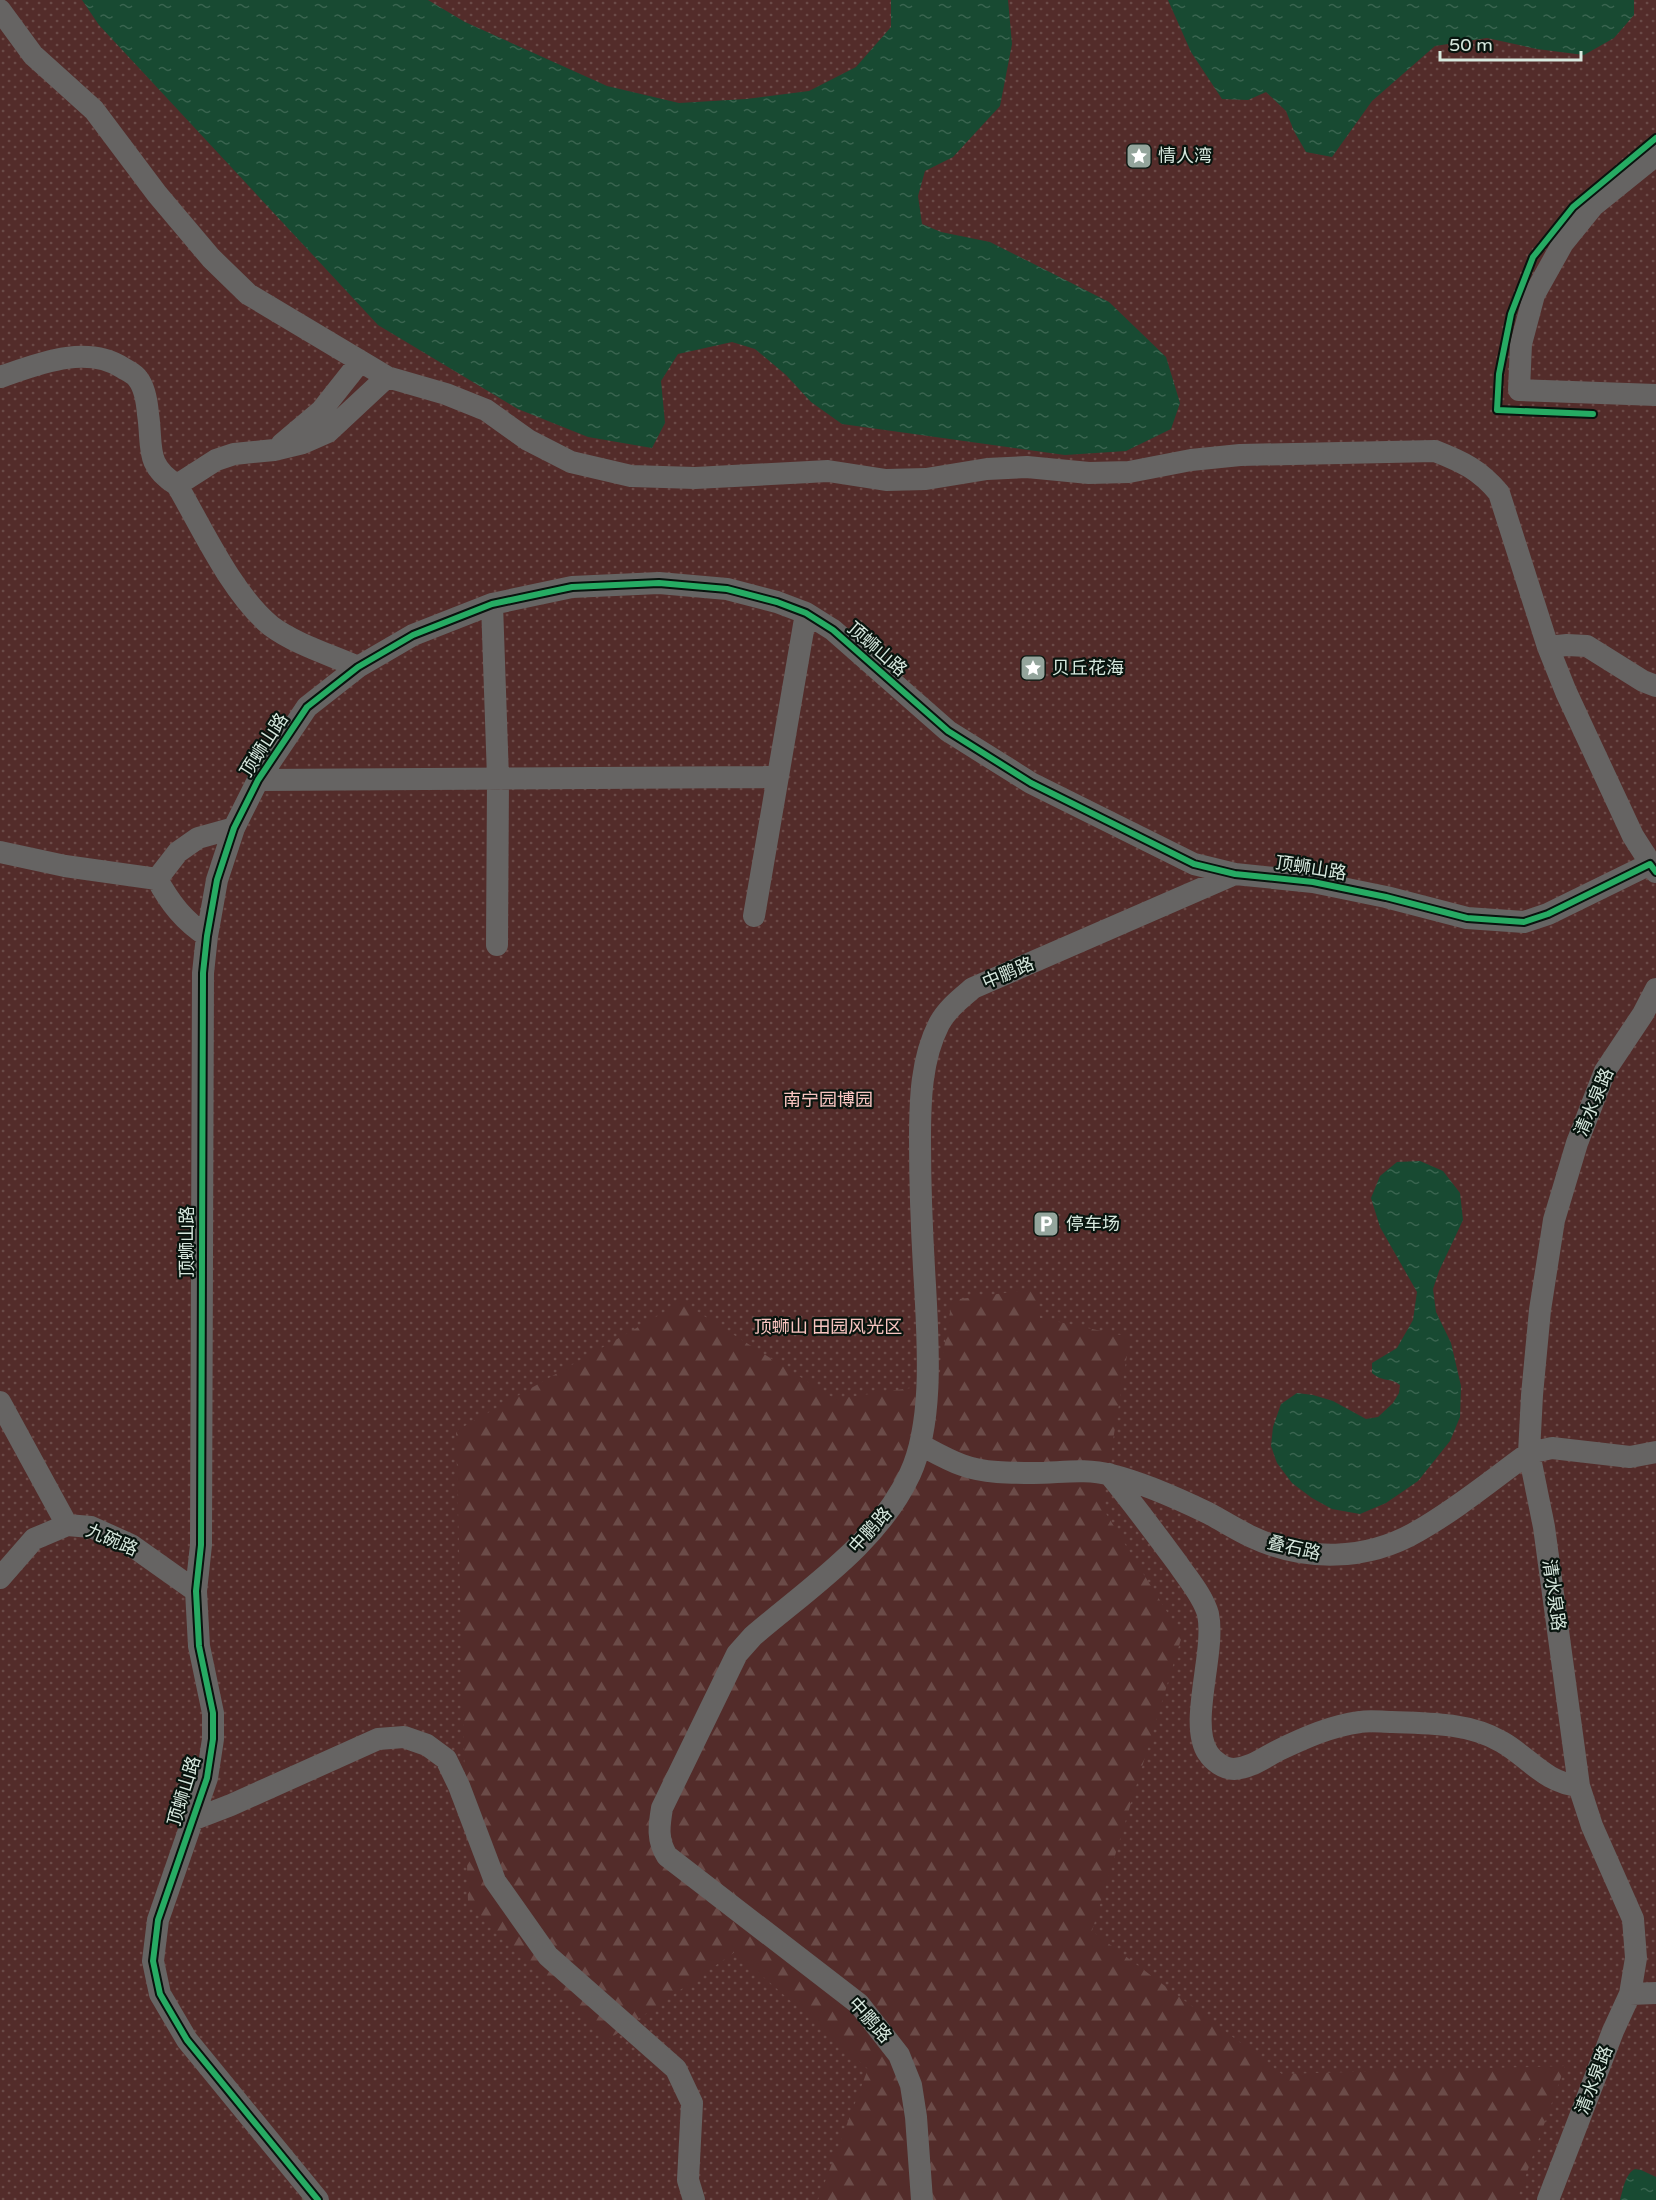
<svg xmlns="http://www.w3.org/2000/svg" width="1656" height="2200" font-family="'Varela Round','Noto Sans SC',sans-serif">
  <defs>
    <pattern id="grass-dots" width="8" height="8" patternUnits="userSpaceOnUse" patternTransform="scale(1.5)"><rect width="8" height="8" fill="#532c2a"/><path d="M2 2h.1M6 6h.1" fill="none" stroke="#6b4b48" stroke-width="1.8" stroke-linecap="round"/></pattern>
    <pattern id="forest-firs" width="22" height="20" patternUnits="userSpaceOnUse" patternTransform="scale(1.5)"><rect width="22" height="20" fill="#532c2a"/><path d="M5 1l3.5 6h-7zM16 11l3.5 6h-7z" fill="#6b4b48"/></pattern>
    <pattern id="water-ripples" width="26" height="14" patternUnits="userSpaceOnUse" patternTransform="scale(1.5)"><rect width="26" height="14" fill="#184a32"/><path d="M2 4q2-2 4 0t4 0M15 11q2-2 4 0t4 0" fill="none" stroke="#39644f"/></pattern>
  </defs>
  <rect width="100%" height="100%" fill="#182920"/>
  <path fill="url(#grass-dots)" d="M0,0H1656V2200H0Z"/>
  <path fill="url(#forest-firs)" d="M1036,1289L1040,1318L1130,1337L1102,1507L1182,1636L1092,1931L1282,2074L1565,2066L1517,2200H818L868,2069L735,1952L605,2042L468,1902L456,1431L682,1302L835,1399L938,1384L952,1300Z"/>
  <path fill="url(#water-ripples)" d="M82,0H428L465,22L607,86L679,103L746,99L809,91L856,67L891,27V0H1008L1012,44L1000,106L953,157L925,171L918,196L922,224L941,232L990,242L1109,302L1166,357L1180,403L1171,429L1126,451L1065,455L842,424L811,402L786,375L755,349L732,342L678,354L661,381L665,423L652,448L588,437L518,409L378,325L99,25Z
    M1168,0H1634V15L1614,38L1584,55L1537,49L1487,38L1435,46L1372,101L1332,157L1306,152L1294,131L1286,111L1266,92L1248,100L1222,99L1191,52Z
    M1420,1161L1443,1171L1460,1193L1463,1220L1439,1271L1433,1289L1436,1312L1451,1343L1461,1386L1460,1417L1450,1441L1418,1481L1386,1503L1360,1514L1332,1509L1312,1498L1292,1483L1277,1463L1271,1446L1273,1427L1281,1404L1297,1393L1313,1395L1333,1401L1366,1419L1378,1417L1393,1403L1399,1393L1400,1385C1390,1377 1384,1383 1372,1373V1363L1397,1348L1413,1320L1417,1292L1380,1227L1371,1198L1380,1176L1397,1162Z
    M1635,2169L1641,2170L1656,2177V2200H1620C1623,2190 1625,2174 1635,2169Z"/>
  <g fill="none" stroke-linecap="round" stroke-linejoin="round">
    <path stroke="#666463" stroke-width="22" d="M0,10L33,55L94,110L157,194L211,258L248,294L387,377L446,394L486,410L528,440L571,462L631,476L695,478L828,471L886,480L926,479L987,469L1027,467L1089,473L1129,472L1191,460L1240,455L1435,451C1463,462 1480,470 1499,493L1548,647L1566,692L1633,836L1656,872
      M1656,155L1593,206L1563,243L1534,295L1521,344L1519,390L1656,395
      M0,377C38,364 86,344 123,368C128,371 135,374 138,379C145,388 147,402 148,414C153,446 144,465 177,485C202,528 232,594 271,626C295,644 331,655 358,667
      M282,444L321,411L359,363
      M177,485L216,460L234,454L274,450L303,443L328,432L387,377
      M492,604L498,778L497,945
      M1548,647L1567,645L1587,646L1643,681L1656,686
      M258,780L777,777
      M0,852L65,866L157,879L178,852L198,838L234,828
      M157,879C170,903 184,921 207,936
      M754,916L806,613
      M0,1402L67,1525
      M921,1445C934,1452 948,1460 962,1465C983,1473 1011,1473 1034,1473C1060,1473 1085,1468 1111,1475C1144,1483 1177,1498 1208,1513C1223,1521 1237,1530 1252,1537C1305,1562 1367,1561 1418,1531C1457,1509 1493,1479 1529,1453L1552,1448L1630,1457L1656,1452
      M1109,1474C1133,1503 1155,1533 1178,1564C1188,1579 1203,1596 1208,1614C1216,1652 1188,1724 1208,1753C1213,1761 1224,1769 1234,1769C1251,1768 1265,1757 1279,1750C1306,1737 1331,1726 1360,1722C1370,1720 1382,1722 1392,1722C1428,1723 1470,1723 1502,1742C1530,1758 1545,1783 1579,1786
      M0,1578L34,1539L67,1525L91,1527L131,1545L196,1591
      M192,1820L231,1805L378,1739L404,1737L427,1745L446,1759L459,1786L495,1881L548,1956L676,2069L692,2103L688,2180L694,2200
      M1630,1994L1656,1993
      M318,2200L187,2040L160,1994L153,1961L158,1920L207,1778L213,1739V1713L199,1646L196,1591L201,1545L203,973L207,936L217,880L234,828L258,780L307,707L358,667L413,635L492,604L572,587L659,583L727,589L777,602L806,613L833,630L948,731L1031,783L1194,864L1235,874L1313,882L1386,897L1467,918L1524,922L1548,914L1650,864
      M922,2200L916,2117L911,2085L899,2055L859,2004L667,1856C657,1840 659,1826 662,1808L737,1654L753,1636C809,1588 878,1543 910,1474C934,1422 928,1342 925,1285C922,1237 920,1189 920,1140C920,1101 921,1059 939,1024C947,1009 960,999 973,988L1235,874
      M1548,2200L1613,2031L1630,1994L1636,1958L1633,1919L1592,1826L1579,1786L1544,1527L1529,1453L1532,1395L1540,1310L1554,1220L1577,1143L1605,1071L1643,1014L1656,989"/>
    <g stroke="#08140e" stroke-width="10">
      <path id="cycleway" d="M1593,414L1497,410L1499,374L1511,314L1533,257L1573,207L1656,138
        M318,2200L187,2040L160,1994L153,1961L158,1920L207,1778L213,1739V1713L199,1646L196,1591L201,1545L203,973L207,936L217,880L234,828L258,780L307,707L358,667L413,635L492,604L572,587L659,583L727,589L777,602L806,613L833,630L948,731L1031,783L1194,864L1235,874L1313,882L1386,897L1467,918L1524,922L1548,914L1650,864L1656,872"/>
    </g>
    <use href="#cycleway" stroke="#26ab63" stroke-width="6"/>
  </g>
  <defs>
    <g id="sight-square" transform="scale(1.35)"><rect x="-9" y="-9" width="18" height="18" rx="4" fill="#94a59c" stroke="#08140e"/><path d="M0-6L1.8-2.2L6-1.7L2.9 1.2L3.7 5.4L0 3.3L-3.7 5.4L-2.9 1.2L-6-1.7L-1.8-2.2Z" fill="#fff"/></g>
    <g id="parking-square" transform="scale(1.35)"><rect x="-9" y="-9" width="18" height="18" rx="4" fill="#94a59c" stroke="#08140e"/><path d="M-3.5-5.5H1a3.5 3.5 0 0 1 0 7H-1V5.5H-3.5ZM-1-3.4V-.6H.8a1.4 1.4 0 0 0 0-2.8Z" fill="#fff"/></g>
  </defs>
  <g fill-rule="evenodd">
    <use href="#sight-square" x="1139" y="156"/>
    <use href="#sight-square" x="1033" y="668"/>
    <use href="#parking-square" x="1046" y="1224"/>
  </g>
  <g text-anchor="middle" stroke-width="4.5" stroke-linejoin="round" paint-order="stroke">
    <g font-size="18" fill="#d7e8de" stroke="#08140e" text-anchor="start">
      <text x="1158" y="162">情人湾</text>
      <text x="1052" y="674">贝丘花海</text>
      <text x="1066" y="1230">停车场</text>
    </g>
    <g font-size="18" fill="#d7e8de" stroke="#08140e">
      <text transform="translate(877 649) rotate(41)" y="6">顶蛳山路</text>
      <text transform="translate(264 745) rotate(-57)" y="6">顶蛳山路</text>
      <text transform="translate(1311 868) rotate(9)" y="6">顶蛳山路</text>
      <text transform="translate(1008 973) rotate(-23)" y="6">中鹏路</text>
      <text transform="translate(1594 1102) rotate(-67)" y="6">清水泉路</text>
      <text transform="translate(187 1242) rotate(-90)" y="6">顶蛳山路</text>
      <text transform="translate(870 1530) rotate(-48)" y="6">中鹏路</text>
      <text transform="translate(112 1540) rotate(23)" y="6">九碗路</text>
      <text transform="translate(1294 1548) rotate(13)" y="6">叠石路</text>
      <text transform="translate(1554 1595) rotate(82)" y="6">清水泉路</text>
      <text transform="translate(184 1791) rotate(-73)" y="6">顶蛳山路</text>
      <text transform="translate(870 2020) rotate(48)" y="6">中鹏路</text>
      <text transform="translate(1594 2080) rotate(-69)" y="6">清水泉路</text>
    </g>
    <g font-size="18" fill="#f8c4c0" stroke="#08140e">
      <text x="828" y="1106">南宁园博园</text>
      <text x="828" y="1333">顶蛳山 田园风光区</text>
    </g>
  </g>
  <path d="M1440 51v9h141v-9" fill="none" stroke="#d7e8de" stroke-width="3"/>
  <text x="1449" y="51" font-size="18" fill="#d7e8de" stroke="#08140e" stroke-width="4.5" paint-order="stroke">50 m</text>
</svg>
